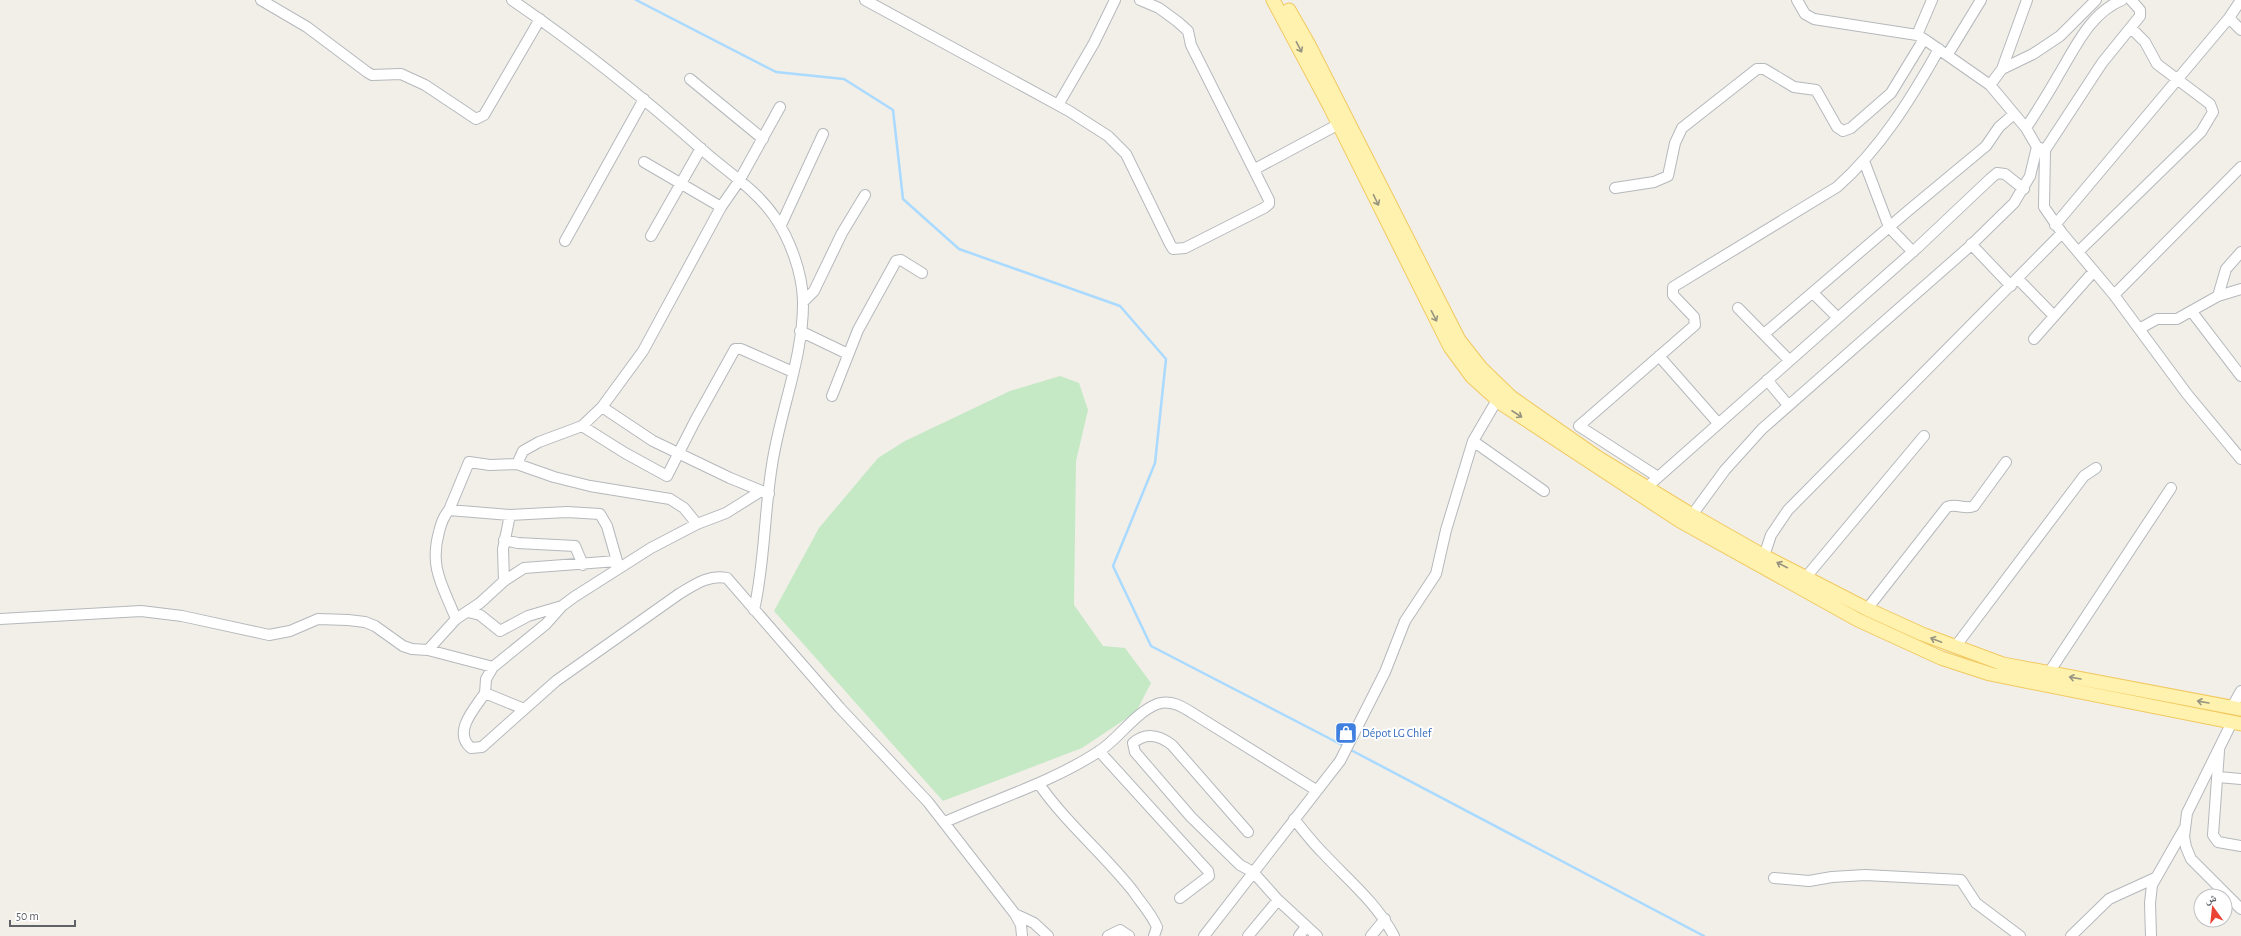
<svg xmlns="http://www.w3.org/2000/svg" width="2241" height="936" font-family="'Alegreya Sans','Noto Naskh Arabic',sans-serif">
  <rect width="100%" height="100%" fill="#f1efe8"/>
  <path fill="#c5e8c5" d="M1060,376L1079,383L1088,410L1076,461L1074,605L1103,646L1125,648L1151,683L1136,712L1082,748L943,801L774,611L819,528L878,458L905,441L1010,391Z"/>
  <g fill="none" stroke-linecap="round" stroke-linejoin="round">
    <path stroke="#aadaff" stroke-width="2.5" d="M636,0L776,72L844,79L893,110L903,199L959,249L1120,306L1166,359L1155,463L1113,566L1151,646L1344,746
      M1349,749L1704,936"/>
    <g stroke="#b5b8bc" stroke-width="12">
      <path id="minor" d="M261,0L307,27L367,72L372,75L401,74L425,85L476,119L484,115L540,19
        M512,0C581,47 644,98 706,153C728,172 757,191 774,216C790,239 802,272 803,300C804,356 780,411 772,465C764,513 765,562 754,610
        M865,0L1069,111L1108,136L1126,154L1170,244L1173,249L1185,248L1264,208L1269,204V200L1191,45L1188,31L1178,22L1159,8L1140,0
        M1797,0L1805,14L1814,19L1917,35L1924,39L1990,85L2026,128L2037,147L2043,149
        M2131,0L2140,10V16L2102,63L2045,150L2044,207L2062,233L2114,295L2187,394L2241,459
        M2229,18L2241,30
        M1917,35L1932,0
        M1948,54L1981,0
        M2002,69L2033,54L2060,36L2096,0
        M690,79L763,139
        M1990,85L2002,69L2027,0
        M1058,105L1094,43L1115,0
        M2026,128C2037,111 2048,94 2058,76C2075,48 2090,13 2122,0
        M1864,161L1889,227L1913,252
        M644,162L721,207
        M1255,169L1339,124
        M1615,188L1654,182L1668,176L1675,143L1682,128L1757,69H1764L1794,87L1816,90L1837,127L1843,131L1851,128L1891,93L1924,39
        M781,225L823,134
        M2055,225L2229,18L2241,0
        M651,236L701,148
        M565,241L644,99
        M1971,244L2011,286
        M2078,252L2201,132L2213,112L2210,104L2157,64L2145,42L2131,28
        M2018,279L2054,316
        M1813,293L1837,317
        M2114,295L2241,167
        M2218,296L2226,269L2241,252
        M803,302L814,291L842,233L865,195
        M1738,308L1789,360
        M2192,312L2241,376
        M2139,329L2157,319H2177L2218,296L2241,289
        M800,331L848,354
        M1764,334L1909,210L1986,146L1999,127L2014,114
        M2034,339L2094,271
        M1659,356L1718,423
        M1767,380L1788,405
        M832,396L858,330L896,261L901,260L922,273
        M602,407L582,426L539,442L523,451L517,464L554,477L590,486L670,499L684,508L697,524
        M582,426L625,453L667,476L695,421L735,349H741L793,372
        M1473,441L1544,491
        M1658,477L1579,426L1695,325L1694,317L1673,295V287L1837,187C1880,149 1911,99 1939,49
        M1647,487L1917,248L1990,179L1997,173L2005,174L2024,189
        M769,494L730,478L653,441L602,407L643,351L721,207L739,181L780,107
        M449,510L469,462L490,465L517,464
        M1692,515L1725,470L1762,429L1969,247L2014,203L2030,176L2037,147
        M504,540L518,543L575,546L583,565
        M1764,556L1771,535L1788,510L2062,233
        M1806,577L1924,436
        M504,581L503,549L510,515
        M1867,609L1947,507C1956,503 1965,510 1974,506L2006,462
        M468,612L480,615L500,631L528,616L562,606
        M0,619L141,611L182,616L269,635L290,631L318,619L348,620L365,622L375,626L403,646L412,649L428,650L456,619L480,603L504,581L524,568L617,561
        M456,619C443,586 429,568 439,532C441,523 443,517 449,510L510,515L567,512L600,514L607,526L619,568
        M1955,647L2084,476L2096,468
        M428,650L493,667
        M2048,674L2171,488
        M485,693C475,708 452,732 471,748L482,747L556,681L679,594C694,585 709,574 727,578L840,708L928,802L1015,914L1021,925L1022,936
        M2232,707L2241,691
        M524,709L485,693L486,679L493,667L546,624L562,606L574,597L651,548L697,524L726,513L761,491
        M2232,722L2187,813L2184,837L2186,847L2191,859L2241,909
        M1099,751L1208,871L1209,876L1180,898
        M2219,751L2213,835L2218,842L2241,846
        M2218,777L2241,779
        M1039,784C1066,823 1103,853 1133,891C1141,903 1151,913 1157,927L1154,936
        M1294,819C1303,830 1312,842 1322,852C1348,880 1376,902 1394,936
        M945,822C996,799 1050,783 1098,752C1119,739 1133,714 1157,704C1171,699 1183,707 1194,714L1316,790
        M1248,832L1172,745C1159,735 1146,732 1133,743L1135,752L1191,817L1240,865L1253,872L1278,900L1317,936
        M1774,878L1809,881L1832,877L1865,875L1961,880L1976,903L2020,936
        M1015,914L1034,923L1048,936
        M1108,936L1120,930L1129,936
        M1204,936L1340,761L1385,672L1405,621L1436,574L1446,530L1473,441L1497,400
        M1248,936L1278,900
        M1299,936L1306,927
        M1371,936L1385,919
        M2071,936L2109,899L2155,878
        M2151,936L2150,903L2152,885L2184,829"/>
    </g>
    <g stroke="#f2c960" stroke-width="15">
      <path id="major" d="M1273,0L1329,105L1450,347L1472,377L1502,404L1680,521L1858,620L1941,658L1990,674L2241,724
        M1289,10L1309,45L1459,340L1481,368L1511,397L1597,457L1692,515L1764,556L1867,609L1922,634L2003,664L2241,709"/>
    </g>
    <use href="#minor" stroke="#fff" stroke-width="10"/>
    <use href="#major" stroke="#fff2af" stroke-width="13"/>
  </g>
  <defs><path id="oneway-shaft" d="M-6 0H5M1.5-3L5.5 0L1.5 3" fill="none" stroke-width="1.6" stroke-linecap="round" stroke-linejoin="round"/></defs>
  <g stroke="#979581">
    <use href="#oneway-shaft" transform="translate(1299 47) rotate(63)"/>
    <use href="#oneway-shaft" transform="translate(1376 200) rotate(64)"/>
    <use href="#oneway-shaft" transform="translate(1434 316) rotate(63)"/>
    <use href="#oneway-shaft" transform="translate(1517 414) rotate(33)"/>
    <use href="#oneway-shaft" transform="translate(1782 565) rotate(-153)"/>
    <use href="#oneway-shaft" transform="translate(1936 640) rotate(-159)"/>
    <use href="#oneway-shaft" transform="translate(2075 678) rotate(-170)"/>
    <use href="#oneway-shaft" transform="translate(2203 702) rotate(-170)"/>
  </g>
  <defs>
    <g id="shop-square" transform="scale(1.15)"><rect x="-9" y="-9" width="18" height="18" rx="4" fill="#3f7fe0" stroke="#fff"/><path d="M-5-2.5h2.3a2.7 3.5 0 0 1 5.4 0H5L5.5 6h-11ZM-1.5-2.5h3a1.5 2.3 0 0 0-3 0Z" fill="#fff"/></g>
  </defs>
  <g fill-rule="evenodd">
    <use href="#shop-square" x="1346" y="733"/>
  </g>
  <g text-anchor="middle" stroke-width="4" stroke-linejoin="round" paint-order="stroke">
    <g font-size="12" fill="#366cbe" stroke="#fff" text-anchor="start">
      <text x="1362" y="737">Dépot LG Chlef</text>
    </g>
  </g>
  <g transform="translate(2213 908) rotate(345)"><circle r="19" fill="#ffffff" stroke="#bfc1c3"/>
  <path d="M0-3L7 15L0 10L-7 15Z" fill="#ea4335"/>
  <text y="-6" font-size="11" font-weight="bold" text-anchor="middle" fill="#5f6368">ش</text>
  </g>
  <path d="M10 920v6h65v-6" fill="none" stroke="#5f6368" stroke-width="2"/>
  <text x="16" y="920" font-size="12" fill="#5f6368" stroke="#ffffff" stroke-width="3" paint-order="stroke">50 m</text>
</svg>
